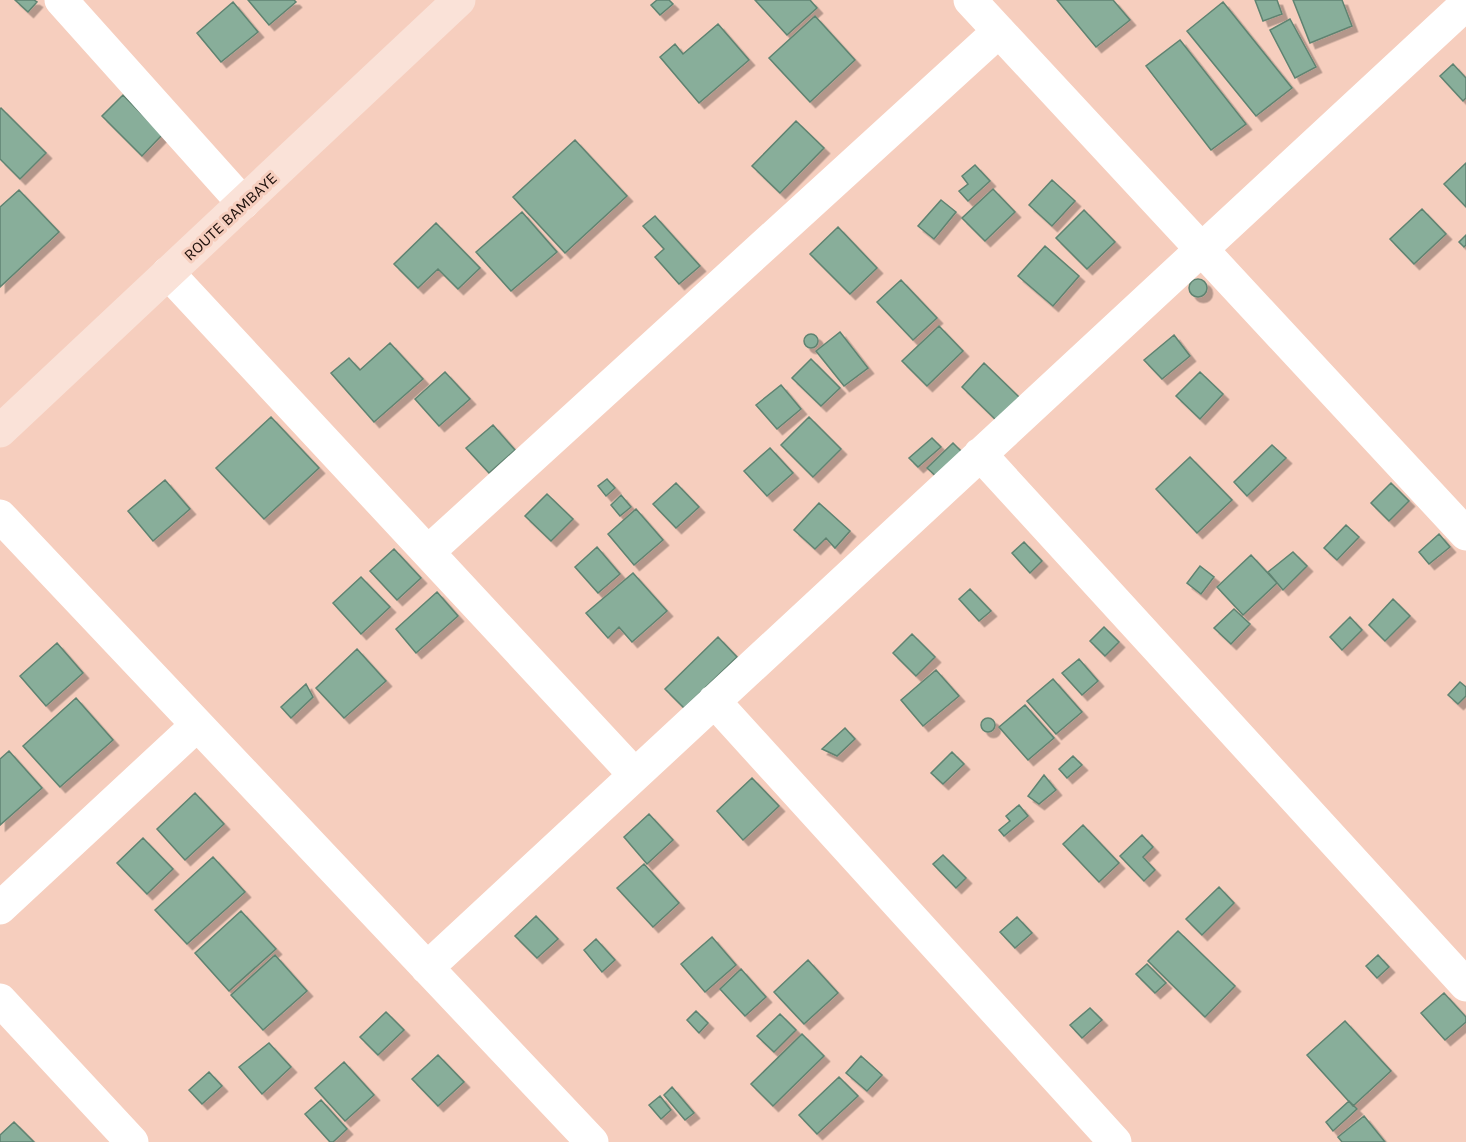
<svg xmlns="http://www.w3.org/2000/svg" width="1466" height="1142" font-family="Karla,sans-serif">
  <defs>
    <filter id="shadow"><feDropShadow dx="5.5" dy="5.5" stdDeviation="0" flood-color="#0004"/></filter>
  </defs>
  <rect width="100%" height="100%" fill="#f6cebe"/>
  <path fill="#88ae9a" stroke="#5f8371" stroke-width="1.5" filter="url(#shadow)" d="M15,0H34L37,2L28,12Z
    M248,0H294L296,2L269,25Z
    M657,0H669L673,4L660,15L651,5Z
    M755,0H810L817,8L787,35Z
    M1057,0H1113L1130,20L1096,47Z
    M1255,0H1277L1282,14L1263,21Z
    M1293,0H1342L1352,26L1310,43Z
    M233,2L258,32L221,62L197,33Z
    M1223,2L1292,88L1256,116L1187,31Z
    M815,16L855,60L810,102L769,58Z
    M1290,19L1316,67L1295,78L1270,30Z
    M718,24L749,60L699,103L660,57L675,44L683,54Z
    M1180,40L1246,124L1211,150L1146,66Z
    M1453,64L1466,78V98L1463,101L1440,76Z
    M123,95L162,135L142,156L102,116Z
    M1,108L46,153L20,179L0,159V109Z
    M796,121L824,148L780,193L752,166Z
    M575,140L627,196L565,253L513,197Z
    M1466,163V207L1444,184Z
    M975,165L990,181L968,201L959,191L968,184L962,176Z
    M1052,180L1075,201L1052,226L1029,205Z
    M993,189L1015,212L985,241L962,218Z
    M19,190L59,232L0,287V207Z
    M941,200L956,212L934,239L918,226Z
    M1422,209L1446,234L1414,264L1390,239Z
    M1084,210L1115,242L1087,269L1056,238Z
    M522,212L557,252L511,291L476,252Z
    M655,216L700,266L679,284L655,257L664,249L643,226Z
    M436,223L480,268L458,289L438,269L418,288L394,264Z
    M838,227L877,268L850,294L810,254Z
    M1466,235V245L1464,247L1459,242Z
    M1045,246L1079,276L1053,306L1018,276Z
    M1189 288a9 9 0 1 1 18 0a9 9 0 1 1-18 0Z
    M901,280L937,318L913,340L877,302Z
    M939,326L963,351L927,386L902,361Z
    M840,332L868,368L844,386L816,351Z
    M804 341a7 7 0 1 1 14 0a7 7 0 1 1-14 0Z
    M1174,335L1190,356L1162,379L1144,360Z
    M390,343L423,379L374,422L331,373L349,358L360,370Z
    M811,359L840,388L821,406L792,378Z
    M984,363L1020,398L997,421L962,387Z
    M445,372L470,399L439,426L415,399Z
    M1200,372L1223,394L1200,419L1176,396Z
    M781,385L801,409L777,429L756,405Z
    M271,417L319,468L264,519L216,468Z
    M809,417L841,449L813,477L781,445Z
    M493,425L515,450L489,473L466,448Z
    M932,438L941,447L918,467L909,458Z
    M953,443L964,454L939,479L927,468Z
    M1272,445L1286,458L1247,496L1234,482Z
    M770,448L793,473L767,496L744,471Z
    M1190,457L1232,500L1197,533L1156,489Z
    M607,479L615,488L606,496L598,486Z
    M165,480L190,509L153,541L128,511Z
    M676,483L699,507L676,528L653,504Z
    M1391,483L1409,501L1389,521L1371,503Z
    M547,494L573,519L551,541L525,516Z
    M621,495L631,507L620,516L611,505Z
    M819,503L850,531L835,548L826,538L815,549L794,530Z
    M636,509L663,540L634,565L608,534Z
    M1346,525L1359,537L1337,560L1324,548Z
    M1439,534L1450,547L1429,564L1419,552Z
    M1024,542L1042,561L1030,573L1012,553Z
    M597,547L620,574L598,593L575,567Z
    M394,549L421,578L397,600L370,571Z
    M1293,552L1307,566L1283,590L1268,572Z
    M1251,555L1277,583L1243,615L1217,587Z
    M1200,566L1214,577L1201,594L1187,583Z
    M633,573L667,611L632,642L619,627L608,638L586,613Z
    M361,577L390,607L361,634L333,603Z
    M970,589L991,611L979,621L959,599Z
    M437,592L458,616L416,653L396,629Z
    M1393,599L1410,616L1385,641L1369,625Z
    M1234,609L1250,624L1231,644L1214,628Z
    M1350,617L1362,630L1342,650L1330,637Z
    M1104,627L1119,642L1105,656L1090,641Z
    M912,634L935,657L916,676L893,653Z
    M718,637L737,657L684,708L665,689Z
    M57,643L83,673L46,706L20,676Z
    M357,649L386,681L344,718L316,688Z
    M1079,659L1098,681L1082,695L1062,673Z
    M936,670L959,696L923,726L901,700Z
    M1053,679L1082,712L1056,734L1027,701Z
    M1460,682L1466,687V696L1458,704L1448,695Z
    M306,684L313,697L291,718L281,707Z
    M76,698L113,740L60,787L23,746Z
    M1025,705L1054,738L1028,760L999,727Z
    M981 725a7 7 0 1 1 14 0a7 7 0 1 1-14 0Z
    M845,728L855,739L837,756L822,749Z
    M9,751L42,788L0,825V759Z
    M952,752L964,764L943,784L931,773Z
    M1073,756L1082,765L1067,778L1059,769Z
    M1044,775L1056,790L1039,804L1028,796Z
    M752,778L779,806L743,840L717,811Z
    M195,793L224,824L185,860L157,829Z
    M1019,805L1028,816L1004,836L999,830L1010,821L1006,816Z
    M649,814L673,840L647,864L624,837Z
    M1083,825L1119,863L1099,882L1063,844Z
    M1142,835L1153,847L1143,857L1155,870L1144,881L1120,856Z
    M143,838L173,869L147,894L117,863Z
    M943,855L966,878L956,888L933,864Z
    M213,857L245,892L187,944L155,910Z
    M644,864L679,903L653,927L617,888Z
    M1219,887L1234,903L1202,935L1186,919Z
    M241,911L276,949L229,991L195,953Z
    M536,916L558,939L537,958L515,936Z
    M1017,917L1032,933L1015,948L1000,932Z
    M1178,931L1235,986L1205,1017L1148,961Z
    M712,937L736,965L705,992L681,964Z
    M596,939L615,960L602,972L584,950Z
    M275,955L307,991L263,1030L231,995Z
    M1378,955L1389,967L1377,978L1366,966Z
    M808,960L838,993L804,1024L774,992Z
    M1147,964L1166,983L1155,993L1136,974Z
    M741,969L766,997L745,1016L720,989Z
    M1444,993L1466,1017V1022L1445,1040L1421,1013Z
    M1090,1008L1102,1020L1082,1038L1070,1025Z
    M696,1011L708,1023L699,1033L687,1020Z
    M386,1012L404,1030L378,1055L360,1037Z
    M780,1014L796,1030L774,1052L757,1036Z
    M1345,1021L1391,1071L1353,1106L1307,1055Z
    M802,1034L824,1056L773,1106L751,1084Z
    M269,1043L291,1067L262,1094L239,1067Z
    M438,1055L464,1082L438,1106L412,1079Z
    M861,1056L882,1075L867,1091L846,1073Z
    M344,1062L374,1095L345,1121L315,1088Z
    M209,1072L222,1086L202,1104L189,1090Z
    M839,1077L858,1096L817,1134L799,1115Z
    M672,1087L694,1113L685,1120L664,1095Z
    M660,1096L671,1110L661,1119L649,1105Z
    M321,1100L347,1129L333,1142H330L305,1114Z
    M1349,1101L1357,1109L1333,1131L1326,1122Z
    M1364,1116L1385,1142H1342L1338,1137Z
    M14,1122L34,1142H0V1135Z"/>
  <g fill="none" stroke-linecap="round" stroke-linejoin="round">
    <path stroke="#fff" stroke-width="33" d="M61,0L243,203
      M970,0L1466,534
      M168,273L635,775
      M980,454L1466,985
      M0,516L592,1142
      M428,552L999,31
      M714,701L1115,1142
      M0,908L197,725
      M427,968L1466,4
      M0,1000L132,1142"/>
    <path stroke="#fae2d8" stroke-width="33" d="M0,431L459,0"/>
  </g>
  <g text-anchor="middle" stroke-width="6" stroke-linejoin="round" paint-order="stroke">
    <g font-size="16" fill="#1e100b" stroke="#f6cebe">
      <text transform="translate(230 216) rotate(-43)" y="6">ROUTE BAMBAYE</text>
    </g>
  </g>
</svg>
